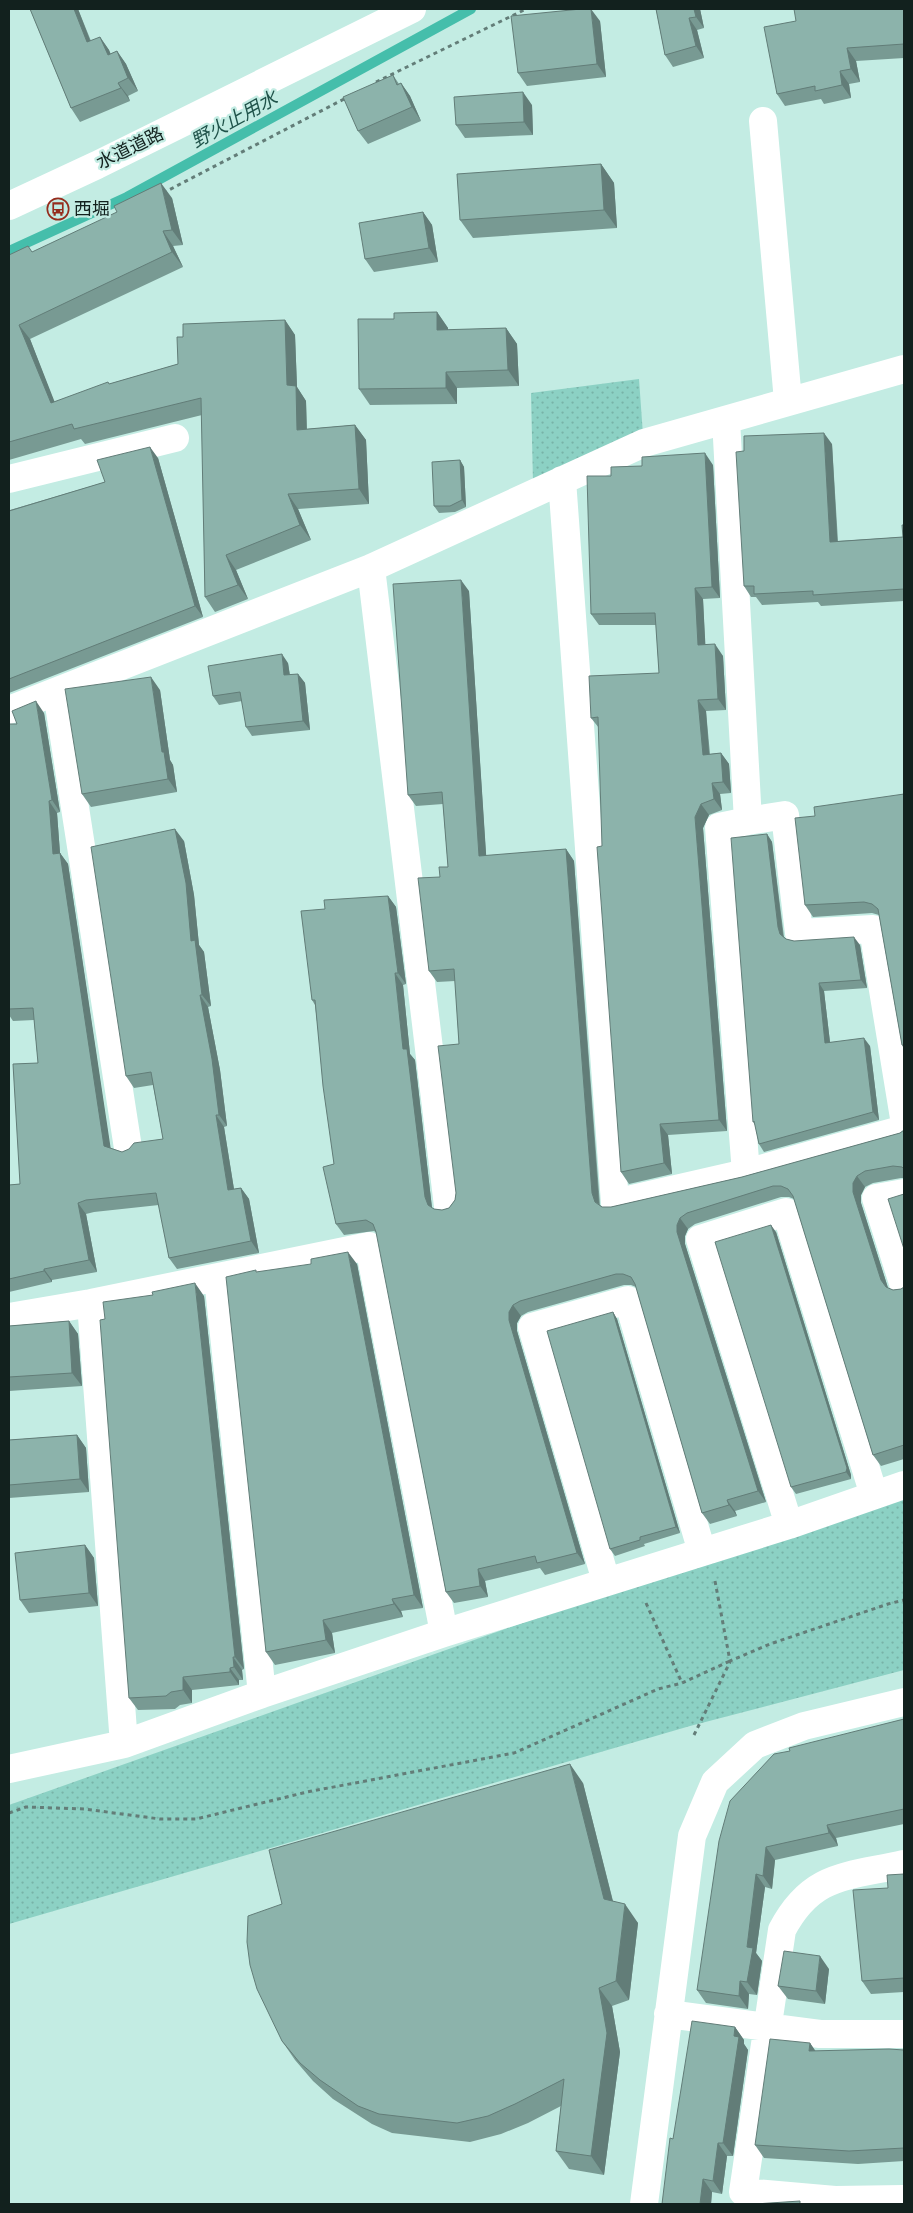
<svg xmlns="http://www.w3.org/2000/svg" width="913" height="2213" font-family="'Playfair Display','Noto Sans JP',serif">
  <defs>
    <pattern id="green-dots" width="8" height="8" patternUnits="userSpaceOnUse" patternTransform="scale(1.25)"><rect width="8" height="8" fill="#8cd1c4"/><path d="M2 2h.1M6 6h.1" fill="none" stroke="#78b3a8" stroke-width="1.8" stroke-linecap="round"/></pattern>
  </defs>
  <rect width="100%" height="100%" fill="#c3ece3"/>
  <path fill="url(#green-dots)" d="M639,379L643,435L533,483L531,393Z
    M904,1498V1670L690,1726L9,1924V1805L700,1560Z"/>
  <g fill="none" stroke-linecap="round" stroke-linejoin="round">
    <path stroke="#45beab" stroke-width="10" d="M9,251L127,197L471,9"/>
    <path stroke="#637d78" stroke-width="3" stroke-dasharray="4 4" stroke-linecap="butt" d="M376,82L526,9
      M163,193L346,98
      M715,1581L730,1661L770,1644L888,1604L904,1600
      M646,1603L682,1683
      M694,1735L730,1662
      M9,1813L26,1807L84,1809L160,1819H196L307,1792L514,1753L658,1689L682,1683L730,1661"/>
    <path stroke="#fff" stroke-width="28" d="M763,121L788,401
      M9,206L97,165L412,9
      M726,420L748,821L719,827L746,1173
      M9,479L175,438
      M562,480L615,1203L746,1173L904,1129
      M371,568L448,1206
      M57,692L128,1148
      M9,710L371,568L644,443L904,369
      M748,821L785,815L799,933L873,929L904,1118
      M904,1193L876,1198L904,1286
      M218,1278L262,1694
      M91,1303L124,1744
      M9,1317L91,1303L369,1246L444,1633
      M789,1525L700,1239L786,1212L874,1495
      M606,1581L532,1327L628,1300L702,1552
      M9,1769L124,1744L262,1694L444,1633L789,1525L904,1485
      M904,1864C847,1877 812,1873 782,1930L743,2192L835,2200L904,2199
      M668,2014L820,2034H904
      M644,2204L692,1836L715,1782L755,1745L804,1726L904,1702"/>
  </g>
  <path fill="#789a93" d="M30,9H78L91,41L100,37L109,50L110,54L117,51L126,64L138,91L128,96L130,101L80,122L71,108Z
    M656,9H700L704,28L697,30L704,58L673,67L665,55Z
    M904,9V58L856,61L860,82L849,84L851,98L824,104L821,99L785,106L777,94L796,21Z
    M600,21L606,77L527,86L518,73Z
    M393,75L399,84L401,83L410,96L421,121L368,144L358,131Z
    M532,105L533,135L465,138L456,125Z
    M601,164L614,183L617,228L473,238L460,220Z
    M172,198L183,245L173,246L183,267L30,339L54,402L109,384L178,364L183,337L285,320L295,335L297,387L306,401L307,429L355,425L366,440L369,504L298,509L311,540L236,570L248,599L215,612L205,597L202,415L85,444L81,439L9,460V255L33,252Z
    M423,212L432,225L438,262L374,272L365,259Z
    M437,312L448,328V330L506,328L517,344L519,386L457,388V404L370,405L359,389L394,319Z
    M832,444L838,541L903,537L904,525V601L821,606L818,602L762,605L756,597H751L744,586Z
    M158,458L203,617L9,693V509L10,510L105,482Z
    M460,460L464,467L466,507L455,512L439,513L434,506Z
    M713,465L720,598L703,599L705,644L723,656L726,710L706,711L710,754L721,753L729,764L731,793L720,794L722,810L709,815L703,828L727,1131L668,1135L672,1174L629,1184L621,1172L599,728L591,718L659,673L656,625H599L591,614L611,476Z
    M469,591L486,856L566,849L574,861L600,1205L602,1207H611L742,1177L900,1133L904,1130V1178H901L873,1183L865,1187L861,1195V1203L888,1288L893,1290L901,1289L904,1287V1459L881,1466L873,1455L794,1199L789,1197H781L695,1224L688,1229L685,1236V1244L766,1502L735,1511L737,1516L710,1524L702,1513L636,1287L631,1285H624L528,1312L521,1316L517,1323V1331L585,1564L545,1575L540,1568L485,1581L488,1597L454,1603L446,1592L377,1233L374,1231L344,1235L336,1224L334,1164L315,1005L312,1000L325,909L388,896L396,907L406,984L403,985L410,1054L415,1060L432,1208L434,1209L442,1210L449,1208L455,1200L456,1193L459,1044L455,981L437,982L429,971L440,877L448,867L443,804L416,806L408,795Z
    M288,663L290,675L298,674L305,683L310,730L252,736L246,727L242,701L219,705L213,696Z
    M160,690L170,760L173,765L177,792L91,807L82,794Z
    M44,713L60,812L57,813L60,853L68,864L110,1148L122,1152L163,1139L153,1085L134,1088L126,1076L184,841L194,895L199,945L204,952L211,1006L208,1007L220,1070L227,1126L224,1127L234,1189L241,1188L249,1199L259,1253L177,1269L169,1258L159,1205L94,1212L86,1214L97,1272L52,1280V1282L9,1292V1185L20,1184L38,1063L34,1020L13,1021L9,1015V724H17Z
    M904,794V1049L902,1045L879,915L872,913L813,917L805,905L815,816Z
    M767,834L772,842L784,937L786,939L794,941L860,945L867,988L824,991L830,1042L870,1046L879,1120L764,1152L759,1144L755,1125L753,1122Z
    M776,1232L851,1475V1479L796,1494L791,1487Z
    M357,1264L423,1608L401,1611L403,1617L332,1633L335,1653L275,1665L266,1652L257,1272Z
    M153,1295L204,1296L244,1669L242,1670L243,1680H239V1685L192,1690V1703L180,1705L175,1709L138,1710L129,1698L105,1319Z
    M613,1312L617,1319L680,1533L644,1544L645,1546L615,1556L610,1549Z
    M69,1321L78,1334L82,1386L9,1391V1326Z
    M77,1435L86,1448L89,1492L9,1498V1440Z
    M85,1545L94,1558L98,1606L29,1613L20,1600Z
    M904,1719V1824L836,1838L838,1846L775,1860L772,1889L765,1887L756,1953L762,1961L757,1995L749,1994L748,2009L706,2003L697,1990L790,1751Z
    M583,1783L613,1901L638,1923L629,2000L612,2006L620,2052L604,2175L569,2169L556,2151L561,2106L528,2123L501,2134L470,2142L392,2133L372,2124L333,2099L313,2081L295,2060L282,2041V1904Z
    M904,1874V1992L871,1994L862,1981L888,1888Z
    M829,1969L825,2004L788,1999L778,1986Z
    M735,2027L744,2040V2044L748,2050L733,2156H727L722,2194L712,2192L711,2204H662L673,2139Z
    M810,2043L815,2051L904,2050V2161L858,2164L764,2158L755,2145Z"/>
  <path fill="#627d78" d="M74,9H78L96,56L87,42Z
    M591,9L600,21L606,77L597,64Z
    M694,9H700L704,28L696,17Z
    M689,18L697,30L704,58L696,46Z
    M100,37L109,50L117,68L108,55Z
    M847,48L856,61L860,82L851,69Z
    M117,51L126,64L138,91L128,78Z
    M840,71L849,84L851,98L842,85Z
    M118,83L128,96L130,101L121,88Z
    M401,83L410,96L421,121L412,107Z
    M523,92L532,105L533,135L524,122Z
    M601,164L614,183L617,228L604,210Z
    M161,183L172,198L183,245L172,230Z
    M423,212L432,225L438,262L429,248Z
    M163,231L173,246L183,267L172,252Z
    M437,312L448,328V346L437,330Z
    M285,320L295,335L297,387L306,401L307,445L297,430L287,385Z
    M19,325L30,339L61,418L51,403Z
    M506,328L517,344L519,386L508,370Z
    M446,372L457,388V404L446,388Z
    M355,425L366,440L369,504L359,489Z
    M824,433L832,444L838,553L830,542Z
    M150,447L158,458L203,617L195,606Z
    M705,453L713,465L720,598L712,587Z
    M460,460L464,467L466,507L462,500Z
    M288,494L298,509L311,540L300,525Z
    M226,555L236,570L248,599L238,585Z
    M461,580L469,591L487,868L479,856Z
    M695,588L703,599L706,656L698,645Z
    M715,644L723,656L726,710L718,699Z
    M282,654L288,663L291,684L284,675Z
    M298,674L305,683L310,730L303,721Z
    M151,677L160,690L170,760L173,765L177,792L168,779L162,752Z
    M698,700L706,711L710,766L703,755Z
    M36,701L44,713L60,812L52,800Z
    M721,753L729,764L731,793L723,782Z
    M712,783L720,794L722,810L714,799Z
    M49,801L57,813L60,853L68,864L112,1157L104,1146L53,854Z
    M701,804L709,815L703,828L727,1131L719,1120L695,817Z
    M175,829L184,841L194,895L199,945L204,952L211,1006L202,995L191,941Z
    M767,834L772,842L783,935L786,942L780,934L778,927Z
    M566,849L574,861L599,1204L595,1202L592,1193Z
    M388,896L396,907L406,984L398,973Z
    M854,937L860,945L867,988L861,980Z
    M395,973L403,985L410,1054L415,1060L432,1208L428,1205L425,1197L403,1049Z
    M819,983L824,991L831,1051L825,1043Z
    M200,995L208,1007L220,1070L227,1126L219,1115Z
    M864,1038L870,1046L879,1120L873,1112Z
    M216,1115L224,1127L236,1202L228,1190Z
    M660,1124L668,1135L672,1174L664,1163Z
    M857,1176L865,1187L861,1195V1203L889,1291L881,1280L853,1192V1183Z
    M241,1188L249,1199L259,1253L251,1241Z
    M78,1203L86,1214L97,1272L89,1260Z
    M680,1218L688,1229L685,1236V1244L766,1502L758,1491L677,1232V1225Z
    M771,1225L776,1232L851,1475V1479L846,1472Z
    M348,1252L357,1264L423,1608L414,1595Z
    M44,1269L52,1280V1282L44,1271Z
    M195,1283L204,1296L244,1669L235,1657Z
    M513,1305L521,1316L517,1323V1331L585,1564L577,1553L509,1320V1312Z
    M613,1312L617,1319L680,1533L676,1527Z
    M69,1321L78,1334L82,1386L72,1373Z
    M77,1435L86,1448L89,1492L80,1479Z
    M727,1500L735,1511L737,1516L729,1505Z
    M85,1545L94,1558L98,1606L89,1593Z
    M478,1569L485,1581L488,1597L480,1586Z
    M392,1599L401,1611L403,1617L394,1604Z
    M323,1620L332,1633L335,1653L326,1640Z
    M233,1657L242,1670L243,1680L234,1667Z
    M230,1668L239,1680V1685L230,1672Z
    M183,1677L192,1690V1703L183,1690Z
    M570,1764L583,1783L617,1918L604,1899Z
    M827,1825L836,1838L838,1846L829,1833Z
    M766,1847L775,1860L772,1889L763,1876Z
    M756,1874L765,1887L756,1953L762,1961L757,1995L747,1982V1947Z
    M625,1904L638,1923L629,2000L616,1981Z
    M820,1956L829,1969L825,2004L816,1991Z
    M740,1981L749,1994L748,2009L739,1996Z
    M599,1988L612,2006L620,2052L604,2175L591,2156Z
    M735,2027L744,2040V2044L748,2050L733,2156L723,2143Z
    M810,2043L819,2056L809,2051Z
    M718,2143L727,2156L722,2194L713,2181Z
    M703,2179L712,2192L711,2204H700Z"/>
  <path fill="#8cb3ab" stroke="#627d78" d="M30,9H74L87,42L100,37L108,55L117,51L128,78L118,83L121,88L71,108Z
    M581,9H591L597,64L518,73L511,16Z
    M656,9H694L696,17L689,18L696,46L665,55Z
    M794,9H904V44L847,48L851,69L840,71L842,85L815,91V86L777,94L764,27L796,21Z
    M393,75L397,85L401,83L412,107L358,131L343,97Z
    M523,92L524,122L456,125L454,97Z
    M601,164L604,210L460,220L457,174Z
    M161,183L172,230L163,231L172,252L19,325L51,403L108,382L109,384L178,364L177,337H183V324L285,320L287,385L296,386L297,430L355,425L359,489L288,494L300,525L226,555L238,585L205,597L201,398L74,429L72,424L9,442V255L28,246L32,252L117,212L114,206Z
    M423,212L429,248L365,259L359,223Z
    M437,312V330L506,328L508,370L446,372V388L359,389L358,319H394V313Z
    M824,433L830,542L903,537L902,525H904V589L813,595V591L754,594V586H744L736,452L744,451V436Z
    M150,447L195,606L9,679V511L105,482L97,460Z
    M705,453L712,587L695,588L698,645L715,644L718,699L698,700L703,755L721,753L723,782L712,783L714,799L701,804L695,817L719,1120L660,1124L664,1163L621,1172L597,847L602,846L598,717L591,718L589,676L659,673L655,613L591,614L587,476H611V467L642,466V457Z
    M460,460L462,500L450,506H434L432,462Z
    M461,580L479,856L566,849L592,1193L595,1202L602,1207H611L742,1177L900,1133L904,1130V1169L902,1167L893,1166L865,1171L857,1176L853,1183V1192L881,1280L886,1287L893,1290L901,1289L904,1287V1445L873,1455L793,1196L788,1189L781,1186H773L687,1213L680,1218L677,1225V1232L758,1491L727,1500L729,1505L702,1513L635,1284L631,1277L623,1274H616L520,1301L513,1305L509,1312V1320L577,1553L537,1563L535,1556L478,1569L480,1586L446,1592L376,1232L373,1224L366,1220L336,1224L323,1167L334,1164L323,1086L315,1000H312L301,911L325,909L324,900L388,896L398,973H395L403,1049H407L425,1197L428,1205L434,1209L442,1210L449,1208L455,1200L456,1193L438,1046L459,1044L454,969L429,971L418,878L440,877L439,867H448L442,792L408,795L393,584Z
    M282,654L284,675L298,674L303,721L246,727L240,692L213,696L208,666Z
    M151,677L162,752H164L168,779L82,794L65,689Z
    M36,701L52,800L49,801L53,854L60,853L104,1146L122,1152L129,1149L134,1143L163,1139L151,1072L126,1076L91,847L175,829L186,883L191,941L195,940L202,995H200L212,1059L219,1115H216L228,1190L241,1188L251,1241L169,1258L156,1193L86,1200L78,1203L89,1260L44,1269V1271L9,1279V1185L20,1184L13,1064L38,1063L33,1008L9,1009V724H17L12,711Z
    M904,794V1045H902L878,909L872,904L864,902L805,905L795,818L815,816L814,807Z
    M767,834L778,927L780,934L786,939L794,941L854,937L861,980L819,983L825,1043L864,1038L873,1112L759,1144L754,1121L753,1122L731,838Z
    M904,1194V1249L888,1199Z
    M771,1225L847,1468L846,1472L791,1487L715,1242Z
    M348,1252L414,1595L392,1599L394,1604L323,1620L326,1640L266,1652L226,1277L256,1270V1272L311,1264V1259Z
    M195,1283L235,1657H233L234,1667L230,1668V1672L183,1677V1690L171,1692L166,1696L129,1698L100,1320L105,1319L103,1302L153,1295L152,1292Z
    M613,1312L676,1527L640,1537V1540L610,1549L547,1331Z
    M69,1321L72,1373L9,1377V1326Z
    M77,1435L80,1479L9,1485V1440Z
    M85,1545L89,1593L20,1600L15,1553Z
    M904,1719V1809L827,1825L829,1833L766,1847L763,1876L756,1874L747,1947L753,1948L747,1982L740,1981L739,1996L697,1990L719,1841L730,1801L774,1754L790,1751L789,1748Z
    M570,1764L604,1899L625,1904L616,1981L599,1988L607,2033L591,2156L556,2151L564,2079L515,2104L488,2116L457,2123L379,2114L358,2106L320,2080L300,2063L282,2041L257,1989L250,1965L247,1942L248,1916L282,1904L269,1850Z
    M904,1874V1978L862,1981L853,1890L888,1888L887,1875Z
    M784,1951L820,1956L816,1991L778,1986Z
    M692,2021L735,2027L734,2036L739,2037L723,2143H718L713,2181L703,2179L700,2204H662L670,2138L673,2139Z
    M770,2039L810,2043L809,2051L889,2049L904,2050V2148L849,2151L755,2145Z
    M800,2201V2204H755Z"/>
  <defs>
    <g id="bus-ring" transform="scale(1.125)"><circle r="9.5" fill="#c3ece3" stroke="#952c1d" stroke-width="1.5"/><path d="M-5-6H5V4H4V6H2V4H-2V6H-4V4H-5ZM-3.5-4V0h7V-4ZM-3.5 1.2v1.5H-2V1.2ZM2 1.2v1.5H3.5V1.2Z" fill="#952c1d"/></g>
  </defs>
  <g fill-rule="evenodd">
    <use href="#bus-ring" x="58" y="209"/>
  </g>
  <g text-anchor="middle" stroke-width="4.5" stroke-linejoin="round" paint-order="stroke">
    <g font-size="18" fill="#12211e" stroke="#c3ece3">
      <text transform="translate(130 148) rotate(-26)" y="6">水道道路</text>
    </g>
    <g font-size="18" fill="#12211e" stroke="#c3ece3" text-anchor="start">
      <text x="74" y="215">西堀</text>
    </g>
    <g font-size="19" font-style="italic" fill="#20534a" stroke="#c3ece3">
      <text transform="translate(234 119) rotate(-29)" y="7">野火止用水</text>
    </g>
  </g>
  <rect width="913" height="2213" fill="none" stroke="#12211e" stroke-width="20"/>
</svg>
